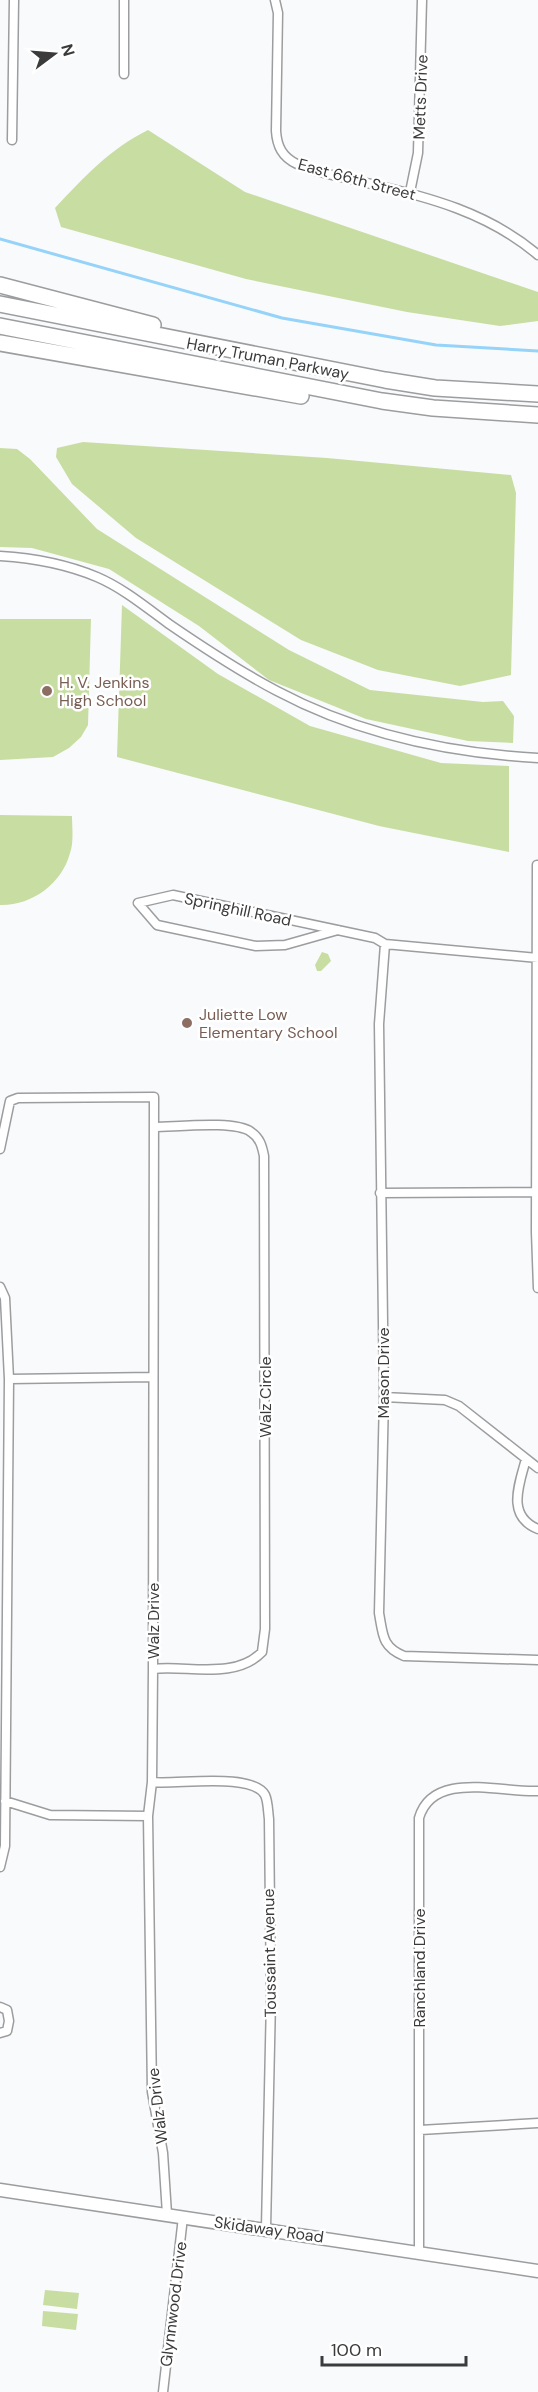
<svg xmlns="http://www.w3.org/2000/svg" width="538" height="2392" font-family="'DM Sans',sans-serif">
  <rect width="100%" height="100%" fill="#f9fafc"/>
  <path fill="#c8dda2" d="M148,130L245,192L538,292V321L500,326L407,312L246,279L61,227L55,208C84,177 110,149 148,130Z
    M83,442L327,458L511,475L516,493L511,675L460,686L378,670L301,640L136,538L72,484L56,457L57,448Z
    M0,448L17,449L30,459L97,529L289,650L370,690L483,702L503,701L514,716L513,743L468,741L366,719L269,680L199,626L109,569L32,548L0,547Z
    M122,605L218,674L310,726L441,763L509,766V852L379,826L117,757Z
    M0,619H91L88,725L81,737L69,748L53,757L0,760Z
    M0,815L72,816C72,827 74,842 70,853C62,884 31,906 0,905Z
    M322,952L328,954L331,961L321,971H317L315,965Z
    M45,2290L79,2293L77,2309L43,2305Z
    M43,2311L78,2314L76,2330L42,2326Z"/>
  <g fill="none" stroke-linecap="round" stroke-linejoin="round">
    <path stroke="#96d3f8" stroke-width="3" d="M0,239L282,318L436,345L538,351"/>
    <g stroke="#9c9d9f" stroke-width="11">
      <path id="minor" d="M124,0V74
        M275,0L278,13L276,131C277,146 282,157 297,164C318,174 345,177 367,183C429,197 489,213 538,255
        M12,140L14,0
        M410,192L418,153L422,0
        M0,556C33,558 66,564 97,577C123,588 147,608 169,624C204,648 239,671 277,691C358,734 447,753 538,758
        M537,865L536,1232L538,1288
        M338,930L285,945L256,946L157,925L138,903L173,895L375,938L385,944L538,958
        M385,944L379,1024L384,1397L379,1613C383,1635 382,1647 404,1656L538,1660
        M0,1149L10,1101L18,1098L154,1097L153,1669L152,1782L148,1816L152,2092L163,2153L167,2214
        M380,1193L538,1192
        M0,1287L5,1298L9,1379L5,1846L0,1867
        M9,1379L153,1377
        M384,1397L445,1400L459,1406L538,1468
        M526,1459C519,1485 506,1516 538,1529
        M153,1669C187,1665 235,1680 262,1652L265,1629L264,1156C262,1146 260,1138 251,1132C235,1120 176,1127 154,1127
        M152,1782C176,1785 252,1772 265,1795C268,1801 268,1812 269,1819L271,1999L266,2228
        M5,1801L50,1815L148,1816
        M0,2007L7,2010L9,2021L7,2031L0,2033
        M420,2130L538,2123
        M419,2252V1818C433,1770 501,1793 538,1791
        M163,2392L183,2217"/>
    </g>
    <g stroke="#9c9d9f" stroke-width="15">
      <path id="primary" d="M0,2190L538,2271"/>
    </g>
    <g stroke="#9c9d9f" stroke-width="18">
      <path id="motorway" d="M0,285L153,325
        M0,304L385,380L435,388L538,394
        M0,326L382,401L433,408L538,415
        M0,343L301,396"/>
    </g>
    <use href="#minor" stroke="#fff" stroke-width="8"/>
    <use href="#primary" stroke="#fff" stroke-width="12"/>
    <use href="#motorway" stroke="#fff" stroke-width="15"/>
  </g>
  <g fill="#8d6e63" stroke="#fff" stroke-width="2">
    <circle cx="47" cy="691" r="6"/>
    <circle cx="187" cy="1023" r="6"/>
  </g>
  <g text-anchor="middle" stroke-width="5" stroke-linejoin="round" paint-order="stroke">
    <g font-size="16" fill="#3b3b3c" stroke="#fff">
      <text transform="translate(420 97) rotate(-88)" y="6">Metts Drive</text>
      <text transform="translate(357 179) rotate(15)" y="6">East 66th Street</text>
      <text transform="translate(268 358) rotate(11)" y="6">Harry Truman Parkway</text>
      <text transform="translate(238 909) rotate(12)" y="6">Springhill Road</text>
      <text transform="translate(383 1373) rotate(-90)" y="6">Mason Drive</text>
      <text transform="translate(265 1397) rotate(-90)" y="6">Walz Circle</text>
      <text transform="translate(153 1621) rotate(-90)" y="6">Walz Drive</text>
      <text transform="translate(269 1953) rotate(-91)" y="6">Toussaint Avenue</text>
      <text transform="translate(419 1968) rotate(-90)" y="6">Ranchland Drive</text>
      <text transform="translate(157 2106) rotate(-97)" y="6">Walz Drive</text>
      <text transform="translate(269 2229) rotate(8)" y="6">Skidaway Road</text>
      <text transform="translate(173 2304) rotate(-83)" y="6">Glynnwood Drive</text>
    </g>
    <g font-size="16" fill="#785e54" stroke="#fff" text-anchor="start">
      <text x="59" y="688">H. V. Jenkins<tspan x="59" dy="18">High School</tspan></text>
      <text x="199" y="1020">Juliette Low<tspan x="199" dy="18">Elementary School</tspan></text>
    </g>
  </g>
  <g transform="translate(54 54) rotate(74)" stroke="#ffffff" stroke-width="4.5" paint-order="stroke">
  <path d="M0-4.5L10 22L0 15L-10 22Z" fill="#3b3b3c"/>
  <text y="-9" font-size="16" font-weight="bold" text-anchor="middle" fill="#3b3b3c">N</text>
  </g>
  <path d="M322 2356v9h144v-9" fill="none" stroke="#3b3b3c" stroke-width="3"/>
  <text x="331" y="2356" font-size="18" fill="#3b3b3c" stroke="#ffffff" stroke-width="4.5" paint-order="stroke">100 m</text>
</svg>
